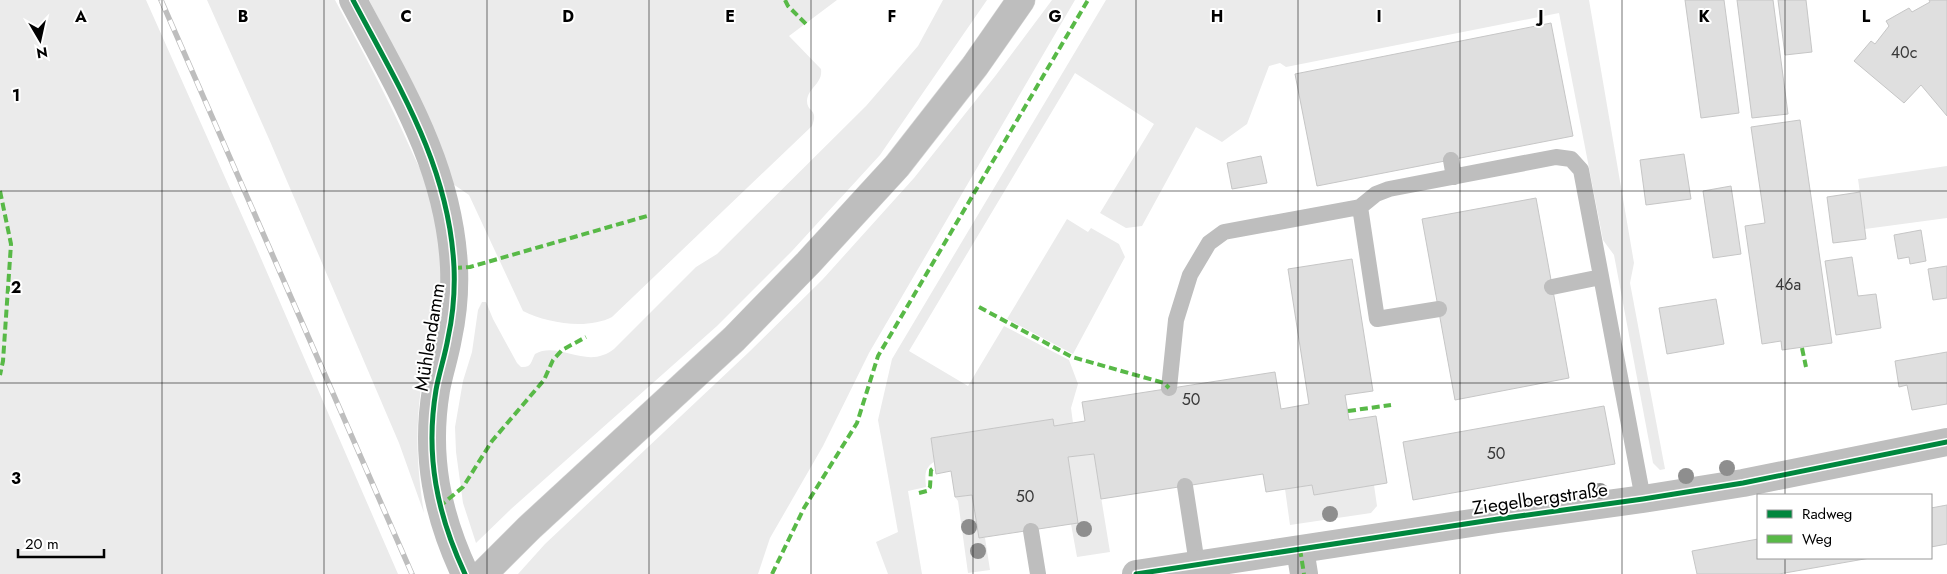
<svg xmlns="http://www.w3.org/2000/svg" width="1947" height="574" font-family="Jost,sans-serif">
  <rect width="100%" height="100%" fill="#fff"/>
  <path fill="#ebebeb" d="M0,0H146L256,247L398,574H0Z
    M207,0H335C362,50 389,100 412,152C418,166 427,180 431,194C441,225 443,267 440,299C438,330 426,358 421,388C415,432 417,469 424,513L399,443L269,139Z
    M369,0H837L789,36L821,69C823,84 808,87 807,101C807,113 819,108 812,126L612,317C587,330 547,323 523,311L469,195L453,184L425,111Z
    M943,0H987L880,155L792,251L717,326L511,509L476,543L463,503L456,452L455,427L463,381L472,352L478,310L482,302H486L493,319L517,363L521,367C532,368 531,361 535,354C556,342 581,364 603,355C607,354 611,351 614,349L696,267L717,254L866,106L918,46Z
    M1052,0H1075L869,353L823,446L770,538L758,574H518L545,544L749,352L823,279L914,178L996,75Z
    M1106,0H1589L1634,263L1630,283L1665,469L1660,470L1653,463L1614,255L1603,240L1559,13L1286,67L1280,63L1269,66L1247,124L1222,142L1196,127L1142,226L1126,228L1100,213L1154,124L1075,73L909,351L968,386L1004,326L1069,360L1078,384L1071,408L1073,423L1054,426L1053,419L931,438L934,462C924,468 925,476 926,487L908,491L922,574H888L876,542L898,532L878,420L892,359Z
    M1947,166V218L1865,229L1858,179Z
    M1067,219L1088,232L1091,228L1119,244L1125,257L1073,354L1007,319Z
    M1094,454L1110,552L1077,557L1071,524L1078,523L1068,457Z
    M1312,485L1314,495L1374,485L1377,506L1371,513L1290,525L1285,489Z
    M972,495L979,538H985L990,570L968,573L958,501L955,497Z"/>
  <path fill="#dfdfdf" stroke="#c6c6c6" d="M1685,0H1724L1739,113L1701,118Z
    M1737,0H1773L1788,114L1752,118Z
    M1778,0H1806L1812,52L1785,55Z
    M1929,0H1947V116L1921,85L1904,103L1854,61L1871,41L1875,44L1889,26L1886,21L1909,8L1912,12L1930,2Z
    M1551,23L1573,136L1317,186L1295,74Z
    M1800,120L1832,343L1782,350L1781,341L1762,344L1745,226L1765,223L1751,127Z
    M1684,154L1691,199L1646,205L1640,160Z
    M1261,156L1267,183L1232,189L1227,163Z
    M1731,186L1741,254L1713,258L1703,191Z
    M1860,192L1866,239L1833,243L1827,197Z
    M1536,198L1569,378L1455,400L1422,219Z
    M1921,230L1926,261L1910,264L1909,257L1898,259L1894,235Z
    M1852,257L1858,296L1876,294L1881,328L1836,335L1825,261Z
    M1352,259L1373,391L1345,395L1349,420L1376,416L1387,483L1314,495L1312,485L1266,492L1263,474L1101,499L1094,454L1068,457L1078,523L979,538L972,495L955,497L951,471L936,474L931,438L1053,419L1054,426L1085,421L1082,402L1275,372L1281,409L1309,404L1288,269Z
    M1947,266V298L1933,300L1928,269Z
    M1716,299L1724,344L1667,354L1659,308Z
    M1947,352V404L1912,410L1907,385L1899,387L1895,361Z
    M1604,406L1615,464L1413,500L1403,442Z
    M1947,505V544L1931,547V508Z
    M1758,539V558H1870L1779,574H1697L1692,551Z"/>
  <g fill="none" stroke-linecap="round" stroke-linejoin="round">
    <g stroke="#dbdbdb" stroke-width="29">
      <path id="primary" d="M483,574L529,528L734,339L808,263L897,166L975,66L1021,0"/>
    </g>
    <path stroke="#bebebe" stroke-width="16" d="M1451,160L1454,177
      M1360,207L1377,319L1439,309
      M1552,287L1601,277
      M1169,388L1176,320L1190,275L1209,243L1224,232L1360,207L1376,194L1389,189L1556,157L1571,159L1581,170L1643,499
      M1185,486L1197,564
      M1031,531L1038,574"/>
    <path stroke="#bebebe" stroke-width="28" d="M353,0C399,87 449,166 454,267C455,290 453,315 448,338C445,356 439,373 436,390C425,456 437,514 465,574
      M1300,549L1304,574
      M1136,574L1498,519L1643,499L1743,483L1947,442"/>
    <use href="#primary" stroke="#bebebe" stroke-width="28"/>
    <g stroke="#bebebe" stroke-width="5.5">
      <path id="rail" d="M161,0L412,574"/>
    </g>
    <use href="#rail" stroke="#fff" stroke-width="4" stroke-dasharray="11" stroke-linecap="butt"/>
    <path stroke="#58b947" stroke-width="4" stroke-dasharray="8 4" stroke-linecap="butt" d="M785,0L788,6L808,26
      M0,191L11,244L3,361L0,375
      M454,268L470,267L647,216
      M979,307L1072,357L1164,383L1169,388
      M1802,348L1806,367
      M1348,411L1391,405
      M919,493L927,491L930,487L931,470L935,467
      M439,507L463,487L492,441L544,380L553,360L562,350L586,337
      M1300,549L1304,574
      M772,574L804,508L857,423L878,356L1088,0"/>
    <g stroke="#fff" stroke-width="8">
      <path id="cycleway" d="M353,0C399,87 449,166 454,267C455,290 453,315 448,338C445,356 439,373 436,390C425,456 437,514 465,574
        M1136,574L1498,519L1643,499L1743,483L1947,442"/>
    </g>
    <use href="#cycleway" stroke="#00873e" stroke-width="5"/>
  </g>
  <g fill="#8e8e8e">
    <circle cx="1727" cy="468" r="8"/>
    <circle cx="1686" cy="476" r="8"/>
    <circle cx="1600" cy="491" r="8"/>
    <circle cx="1330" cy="514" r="8"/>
    <circle cx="969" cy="527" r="8"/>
    <circle cx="1084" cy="529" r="8"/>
    <circle cx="978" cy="551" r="8"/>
  </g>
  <path fill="none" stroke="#000" stroke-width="1" stroke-opacity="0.55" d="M162,0V574M324,0V574M487,0V574M649,0V574M811,0V574M973,0V574M1136,0V574M1298,0V574M1460,0V574M1622,0V574M1785,0V495M0,191H1947M0,383H1947M1785,558V574"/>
  <g text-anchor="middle" stroke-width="4" stroke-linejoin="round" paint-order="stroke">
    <g font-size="16" fill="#383838">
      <text x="1904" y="58">40c</text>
      <text x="1788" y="290">46a</text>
      <text x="1191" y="405">50</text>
      <text x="1496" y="459">50</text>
      <text x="1025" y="502">50</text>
    </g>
    <g font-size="19" fill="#000" stroke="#fff">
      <text transform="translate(429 337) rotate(-81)" y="7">Mühlendamm</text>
      <text transform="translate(1540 498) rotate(-8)" y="7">Ziegelbergstraße</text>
    </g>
  </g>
  <g font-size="16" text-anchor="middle" font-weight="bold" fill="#000" stroke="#fff" stroke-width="4" stroke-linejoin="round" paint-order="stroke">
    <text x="81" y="22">A</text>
    <text x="243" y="22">B</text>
    <text x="406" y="22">C</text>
    <text x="568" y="22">D</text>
    <text x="730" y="22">E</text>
    <text x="892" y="22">F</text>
    <text x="1055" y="22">G</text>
    <text x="1217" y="22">H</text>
    <text x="1379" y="22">I</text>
    <text x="1541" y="22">J</text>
    <text x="1704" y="22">K</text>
    <text x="1866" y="22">L</text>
    <text x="16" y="101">1</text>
    <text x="16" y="293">2</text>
    <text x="16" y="484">3</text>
  </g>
  <rect x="1757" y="494" width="175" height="65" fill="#ffffff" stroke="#999999"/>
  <rect x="1767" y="510" width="25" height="8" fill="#00873e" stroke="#999999"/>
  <text x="1802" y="519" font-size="15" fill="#000000">Radweg</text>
  <rect x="1767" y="535" width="25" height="8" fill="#58b947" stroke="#999999"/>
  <text x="1802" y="544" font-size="15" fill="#000000">Weg</text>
  <g transform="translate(40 40) rotate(171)" stroke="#ffffff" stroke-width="4" paint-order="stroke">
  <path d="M0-4L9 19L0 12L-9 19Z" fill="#000000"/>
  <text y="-8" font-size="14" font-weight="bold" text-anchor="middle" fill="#000000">N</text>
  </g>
  <path d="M18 549v8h86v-8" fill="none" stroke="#000000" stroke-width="2.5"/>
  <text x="25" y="549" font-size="15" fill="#000000" stroke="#ffffff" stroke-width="4" paint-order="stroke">20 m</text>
</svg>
